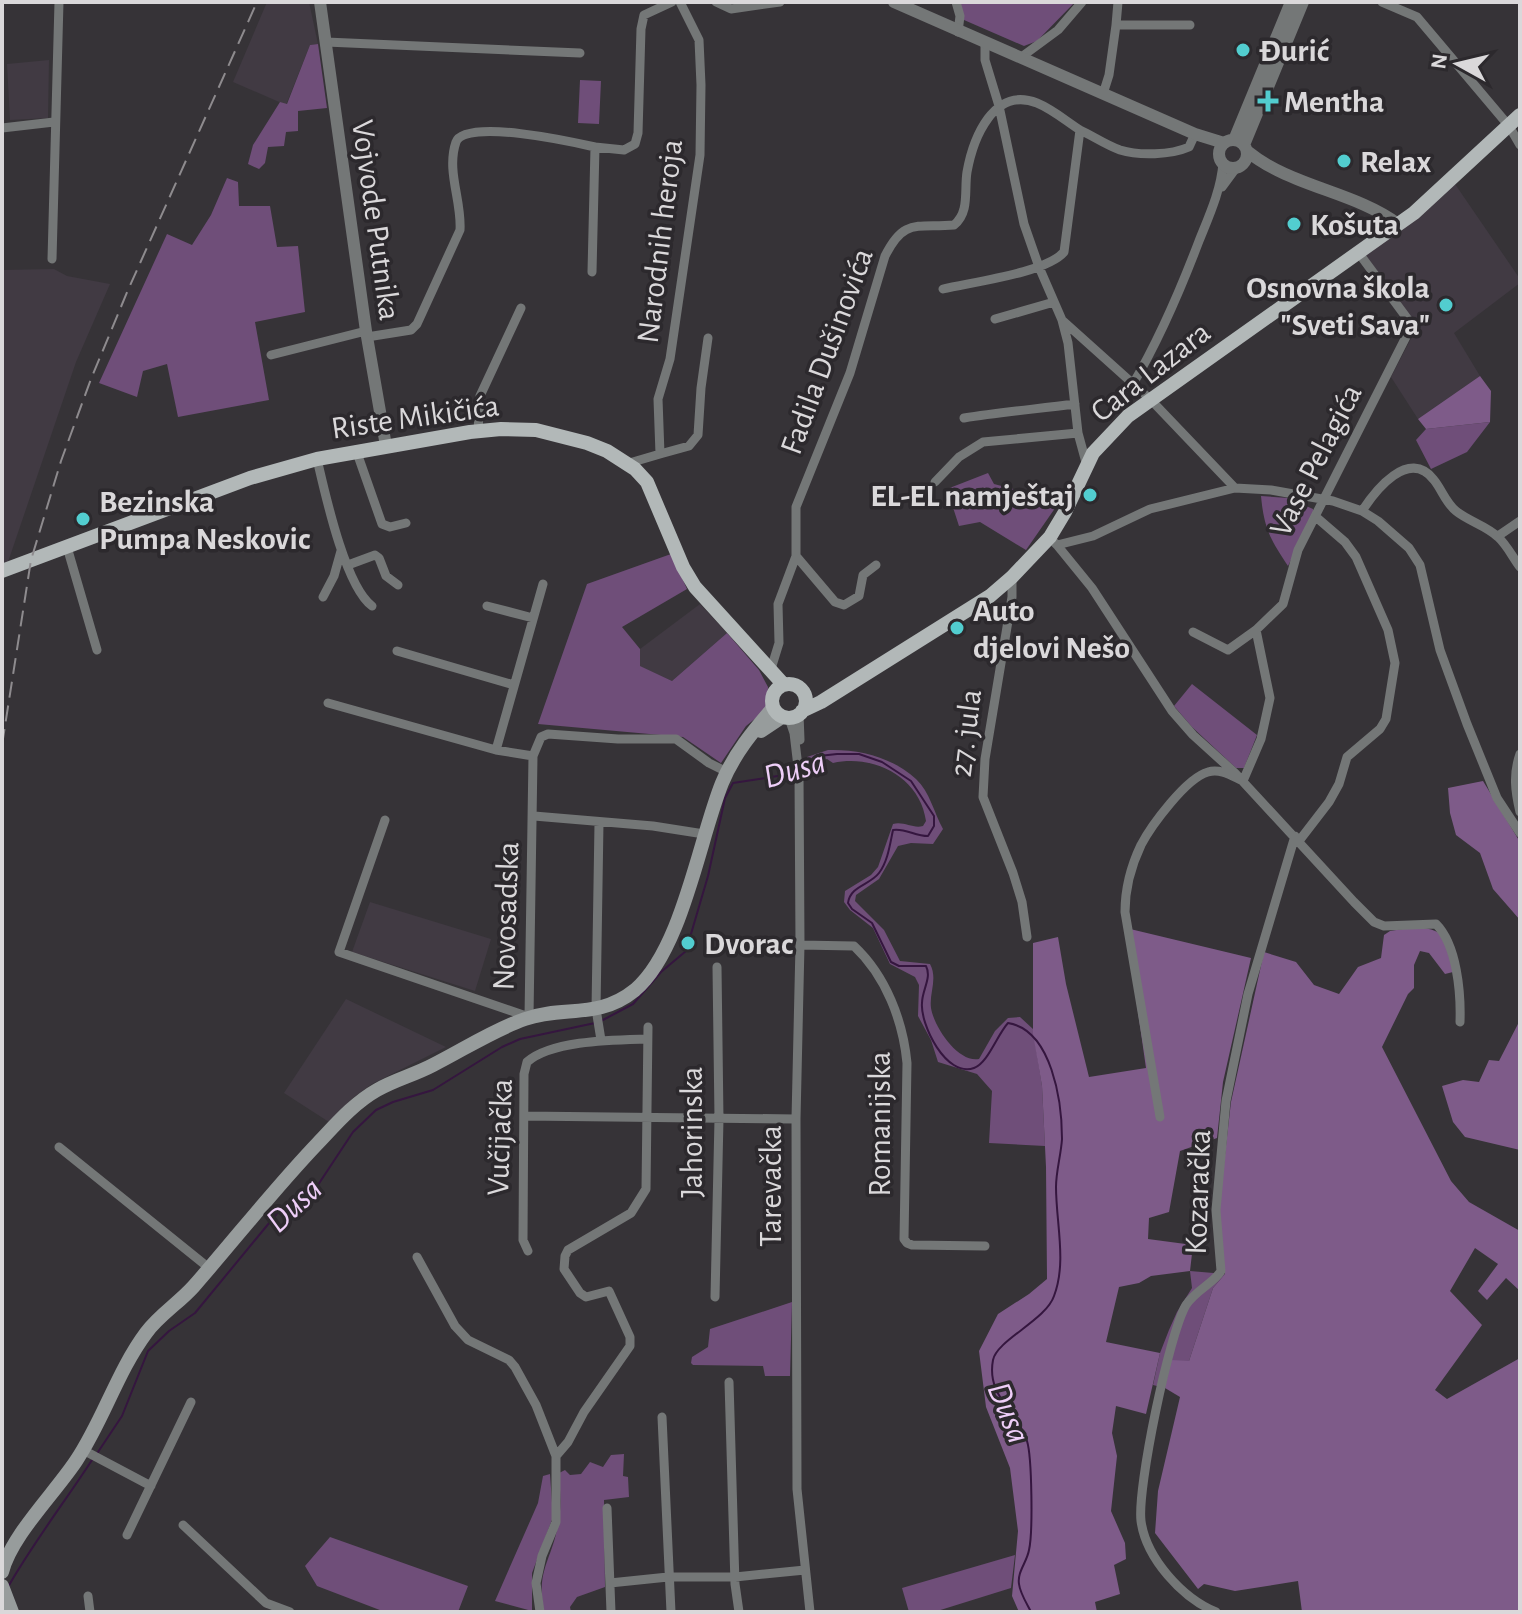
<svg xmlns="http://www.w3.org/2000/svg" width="1522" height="1614" font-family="'Alegreya Sans',sans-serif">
  <rect width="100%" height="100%" fill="#363337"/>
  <path fill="#413a43" d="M267,2H309L318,44L310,45L286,105L233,82Z
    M49,60L48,118L10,120L7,64Z
    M1455,184L1520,279V283L1454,333L1480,376L1418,419L1391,377L1417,327L1365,255Z
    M54,269L67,276L110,284L76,362L8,562L2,564V270Z
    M700,604L727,633L672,681L639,666L640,649Z
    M370,902L491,939L475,991L352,952Z
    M346,999L446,1047L372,1084L354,1097L329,1122L284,1093Z"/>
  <path fill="#6f4e79" d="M958,2H1075L1037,41L1024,46L964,20Z
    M318,44L327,108L298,111V131L286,132L284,146L268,147L265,163L259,169L248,164L253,145L280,102L287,104L310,45Z
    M580,80L601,81L599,124L578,123Z
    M227,178L238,182L239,206H270L277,247L298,246L305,312L255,322L269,400L178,417L167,364L143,371L137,397L99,383L167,234L192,245L211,215Z
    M1490,422L1467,452L1431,469L1416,440L1426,429Z
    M988,473L994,484L1060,501L1026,550L980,522L959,526L947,489Z
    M1261,496L1288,498L1313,509V515L1288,566C1270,539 1264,528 1261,496Z
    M671,554L687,589L622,627L640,649V666L672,681L727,633L759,670L768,687L767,709L746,726L721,763L683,737L538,724L587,584Z
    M1192,684L1257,735L1244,768H1236L1192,727L1174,706Z
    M828,750C859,749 892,757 916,779C930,792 934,813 943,829L933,844L911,843L898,846L879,879L856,895L855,901L884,930L900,961L930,964C938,979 929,993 931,1008C934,1027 958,1063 979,1059L995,1031L1008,1018L1020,1017L1033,1029L1042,1086L1045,1146L989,1143L992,1091L977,1074L938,1062L931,1040L918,1016L919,985L915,977L890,964L873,928L850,910L844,902L845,891L871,875L878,867L893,824C904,821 913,829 923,826L926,821C920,777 874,754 833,763L827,759L807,765V757Z
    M1190,1271L1225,1274L1213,1288L1189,1361L1165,1388L1153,1385L1160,1353L1169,1330L1177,1312L1192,1288Z
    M792,1302L790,1376H765L763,1366L693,1365L691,1363L692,1357L708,1347L710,1329Z
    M624,1454L623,1476L628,1477L629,1497L604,1500L605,1587L577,1597L570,1607L571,1612H544C536,1570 551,1562 558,1525C562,1508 560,1490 559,1473L565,1470L570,1475L581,1474L590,1462L603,1467L611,1455Z
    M550,1474L553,1517L532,1573V1611L495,1601L538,1503L543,1476Z
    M330,1537L468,1586L458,1612H385L317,1586L305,1566Z
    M1015,1555L1011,1588L934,1612H909L902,1588Z"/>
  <path fill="#7e5b89" d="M1480,376L1491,391L1490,422L1426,429L1418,419Z
    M1483,781L1520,842V920L1493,889L1480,853L1456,835L1450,813L1448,788Z
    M1415,927C1451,930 1446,941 1453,972L1445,974L1429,953L1420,951L1414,965V988L1408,994L1382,1047L1451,1181L1469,1202L1520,1231V1291L1506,1278L1487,1300L1478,1291L1498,1264L1475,1248L1450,1291L1482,1325L1435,1390L1447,1399L1520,1358V1612H1302L1298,1581L1235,1591L1204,1584L1198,1589L1155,1533L1158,1491L1180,1397L1165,1388L1171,1360L1189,1361L1213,1288L1225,1274L1217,1225L1231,1102L1264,952L1296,962L1314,985L1339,994L1358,967L1381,958L1384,935L1390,931Z
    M1126,928L1251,958L1223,1082L1217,1138L1180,1151L1169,1212L1149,1218L1148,1239L1193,1245L1190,1271L1151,1276L1139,1283L1119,1287L1106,1342L1160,1353L1146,1414L1116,1406L1112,1433L1117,1456L1111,1511L1125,1543L1126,1559L1114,1565L1120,1594L1095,1602L1097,1612H1019L1012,1596L1018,1531L1010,1468L986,1407L979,1351L998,1314L1029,1294L1047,1279L1046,1167L1042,1086L1033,1034V943L1058,937L1066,984L1089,1077L1146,1068Z
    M1520,1020V1150L1465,1137L1453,1122L1442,1086L1463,1080L1479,1082L1489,1060L1499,1061Z"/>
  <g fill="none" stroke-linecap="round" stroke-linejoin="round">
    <path stroke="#35163f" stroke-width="2" d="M801,766L819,756L837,754H859L882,762L911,781L934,816V826L928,836C915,836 905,828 893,830C890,844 888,861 879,873C870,885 850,886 848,903L852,909L872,923L891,962L899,966H926C932,978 922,990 922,1003C920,1024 946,1078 974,1068C988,1063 997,1035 1008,1023C1052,1030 1062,1102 1062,1139C1061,1155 1056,1171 1056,1187C1056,1223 1067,1262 1054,1296C1046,1320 997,1340 993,1360C986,1397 1018,1411 1027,1441C1032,1457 1033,1533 1029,1550C1027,1562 1017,1572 1019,1584C1020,1593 1027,1604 1031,1612
      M601,1021L633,1004L661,972L686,951L708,876L725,798L733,783L784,775L795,769
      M96,1455L122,1416L148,1351L169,1331L195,1313L279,1211L308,1200L353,1132L376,1110L393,1102L433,1090L502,1047L520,1039L595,1023
      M8,1587C33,1543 64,1503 92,1460"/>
    <path stroke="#747777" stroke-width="9" d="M716,2L731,9L780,2
      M956,2L960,16L958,32
      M1118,2L1116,25H1190
      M1382,2L1417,17L1509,126L1520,145
      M326,42L580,53
      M985,43V60L999,106L1024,224L1039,267L1062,320L1068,343L1078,433L1087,466
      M1020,58L1058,30L1082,2
      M1103,94L1109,75L1116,25
      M2,128L54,122
      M1080,130C1093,136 1106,145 1120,150C1139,156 1171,155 1189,147L1195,134
      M595,147L624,150L635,144L638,133L641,29L644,15L672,2
      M1222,187L1236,168
      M52,259L59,2
      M995,319L1054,302
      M1062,320L1150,399L1235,488L1271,490L1333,501L1362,511L1378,521L1409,548L1420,565L1440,650L1467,724L1497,798L1520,833
      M367,337L411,330L417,324L460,230C462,201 446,171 456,142C465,118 573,142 595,147L592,272
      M271,355L366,331
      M1133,384C1160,338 1180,291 1199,241C1209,216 1221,190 1223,163
      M964,418C1001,412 1037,409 1075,404
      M478,431L480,396L521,308
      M356,450L382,524L390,527L406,523
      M660,454L689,446L698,435L701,388L708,338
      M317,459C325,493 345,586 372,606
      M626,464L660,454L658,399L670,359L700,155L701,85L699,40L680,2
      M935,482L959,457L983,442L1078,433
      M1362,511C1375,491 1409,447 1434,480C1442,490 1446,503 1456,511C1468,521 1487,526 1498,537C1507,545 1513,558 1520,567
      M1498,536L1520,521
      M1055,543L1057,545L1093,536L1150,509L1235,488
      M1057,545L1092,588L1172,711L1193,735L1235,773L1354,902L1374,922L1384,926L1436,924C1457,945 1461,993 1460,1022
      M67,547L97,650
      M796,556L835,602L844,605L859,596L863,575L876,565
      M348,565L375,555L379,558L386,576L398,585
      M1012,577V597L985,759L983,797L1013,873L1022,902L1027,937
      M323,597L334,576L341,551
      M487,606L533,618
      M1193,632L1228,650L1256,630L1283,604L1298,550L1412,325L1358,252
      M397,651L514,685
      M771,669L779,643L778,604L796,556V507L850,373L885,256C904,218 916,228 954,225C970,212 964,190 967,172C973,139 993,86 1037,103C1052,109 1066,121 1080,130L1064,252C1046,273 972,282 943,289
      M328,703L496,750L533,756
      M799,714L800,740
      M789,718L794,733L799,775L800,945L796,1119L797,1489L810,1612
      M496,750L543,584
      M1520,754C1513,774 1515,791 1520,812
      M534,816L653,826L704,834
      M385,820L339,952L529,1017L533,756L541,737L548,734L618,739H676L709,763L727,772
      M599,823L596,1009L601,1040
      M1299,841L1329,802L1339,784L1347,757L1380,729L1386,719L1395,663L1388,630L1356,557L1345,542L1316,517
      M800,945L854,946C886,976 903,1021 907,1063L904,1239L907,1243L912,1245L985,1246
      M524,1116L796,1119
      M1160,1117L1125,912C1125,890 1131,866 1141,845C1151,826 1186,778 1208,772C1220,768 1232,776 1243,781L1261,739L1270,698L1256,630
      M59,1147L209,1268
      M528,1251L523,1240L524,1074L527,1062C552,1040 615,1040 647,1039
      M417,1257L455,1326L468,1340L509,1360L515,1367L536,1405L556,1456V1522L542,1556L536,1583L540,1612
      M715,1297L719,1119L717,967
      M729,1382L735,1584L739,1612
      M662,1417L671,1612
      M83,1450L151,1486
      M556,1456L568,1442L584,1412L630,1346V1337L609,1291L586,1297L580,1293L564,1269L565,1256L568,1250L631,1213L646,1189L648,1027
      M607,1508L611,1612
      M183,1525L266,1603L290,1612
      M127,1535L191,1402
      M610,1583L668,1577H735L805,1570
      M88,1596L90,1612
      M1216,1612C1182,1598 1146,1558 1141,1521C1137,1488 1169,1334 1186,1305C1197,1289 1213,1284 1221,1271L1216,1210L1226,1101L1248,994L1295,836"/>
    <path stroke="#747777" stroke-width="12" d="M320,2L366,331L386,446
      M894,2L1195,134L1224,143
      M1234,140L1291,2
      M1219 154a14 14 0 1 1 28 0a14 14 0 1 1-28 0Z
      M1244,145L1303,2
      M1247,151C1291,187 1353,191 1398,224"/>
    <path stroke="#979c9c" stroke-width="14" d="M761,731L782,717
      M2,1572C11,1536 54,1494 76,1461C103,1421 117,1372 146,1333C159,1315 179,1303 194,1286C236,1238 274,1189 318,1143C336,1124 354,1103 377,1090C394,1080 414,1075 433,1065C463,1050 493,1030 525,1019C564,1005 598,1020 635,990C682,950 699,840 722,783C734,754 753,731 773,708
      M2,1586L12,1612"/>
    <path stroke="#b2b8b8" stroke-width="14" d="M2,571L250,478L317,459L470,432L501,429L536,430L587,443L607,451L635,469L647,482L683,567L695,587L784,685
      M772 701a17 17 0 1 1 34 0a17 17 0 1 1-34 0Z
      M802,711L821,702L990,596L1012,577L1050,537L1065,512L1093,453L1128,416L1414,213L1520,115"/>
    <path stroke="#8e8b8e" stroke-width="2" stroke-dasharray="16 8" stroke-linecap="butt" d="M2,745L31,560L61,461L91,379L128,290L257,2"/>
  </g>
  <g fill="#52cdcf" stroke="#2c292d" stroke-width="3">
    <circle cx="1243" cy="50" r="8"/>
    <path d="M1264 89h8v8h8v8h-8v8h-8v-8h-8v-8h8z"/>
    <circle cx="1344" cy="161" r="8"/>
    <circle cx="1294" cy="224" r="8"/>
    <circle cx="1446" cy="305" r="8"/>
    <circle cx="1090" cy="495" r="8"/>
    <circle cx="83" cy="519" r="8"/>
    <circle cx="957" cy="628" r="8"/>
    <circle cx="688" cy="943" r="8"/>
  </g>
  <g text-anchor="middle" stroke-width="7" stroke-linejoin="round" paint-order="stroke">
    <g font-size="32" font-weight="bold" fill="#dad8da" stroke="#2c292d" text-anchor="start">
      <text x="1259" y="61">Đurić</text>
      <text x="1284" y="112">Mentha</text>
      <text x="1360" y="172">Relax</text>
      <text x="1310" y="235">Košuta</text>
      <text x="1430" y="298" text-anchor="end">Osnovna škola<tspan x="1430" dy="37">"Sveti Sava"</tspan></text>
      <text x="1074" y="506" text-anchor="end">EL-EL namještaj</text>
      <text x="99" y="512">Bezinska<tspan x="99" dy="37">Pumpa Neskovic</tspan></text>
      <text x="973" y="621">Auto<tspan x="973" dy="37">djelovi Nešo</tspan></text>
      <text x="704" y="954">Dvorac</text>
    </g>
    <g font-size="32" fill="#dad8da" stroke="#2c292d">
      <text transform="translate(377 220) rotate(82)" y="11">Vojvode Putnika</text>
      <text transform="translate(659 241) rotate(-83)" y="11">Narodnih heroja</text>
      <text transform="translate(826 351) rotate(-70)" y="11">Fadila Dušinovića</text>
      <text transform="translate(1150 371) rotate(-38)" y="11">Cara Lazara</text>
      <text transform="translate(415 416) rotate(-8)" y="11">Riste Mikičića</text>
      <text transform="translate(1315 460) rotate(-63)" y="11">Vase Pelagića</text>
      <text transform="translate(965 733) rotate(-83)" y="11">27. jula</text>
      <text transform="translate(505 916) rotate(-88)" y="11">Novosadska</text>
      <text transform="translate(879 1124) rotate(-90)" y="11">Romanijska</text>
      <text transform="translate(691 1132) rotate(-90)" y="11">Jahorinska</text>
      <text transform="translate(499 1137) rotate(-88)" y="11">Vučijačka</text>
      <text transform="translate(770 1186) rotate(-90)" y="11">Tarevačka</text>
      <text transform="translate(1197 1192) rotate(-88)" y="11">Kozaračka</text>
    </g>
    <g font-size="34" font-style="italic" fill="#eecef8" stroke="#2c292d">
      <text transform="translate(794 768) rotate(-16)" y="12">Dusa</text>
      <text transform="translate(293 1204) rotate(-43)" y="12">Dusa</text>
      <text transform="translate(1010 1412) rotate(68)" y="12">Dusa</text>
    </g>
  </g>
  <rect width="1522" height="1614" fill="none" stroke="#dad8da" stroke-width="8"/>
  <g transform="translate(1458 64) rotate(278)" stroke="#2c292d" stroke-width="6" paint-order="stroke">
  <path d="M0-6L14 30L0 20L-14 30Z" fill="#dad8da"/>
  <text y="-12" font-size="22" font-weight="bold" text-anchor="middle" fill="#dad8da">N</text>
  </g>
</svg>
